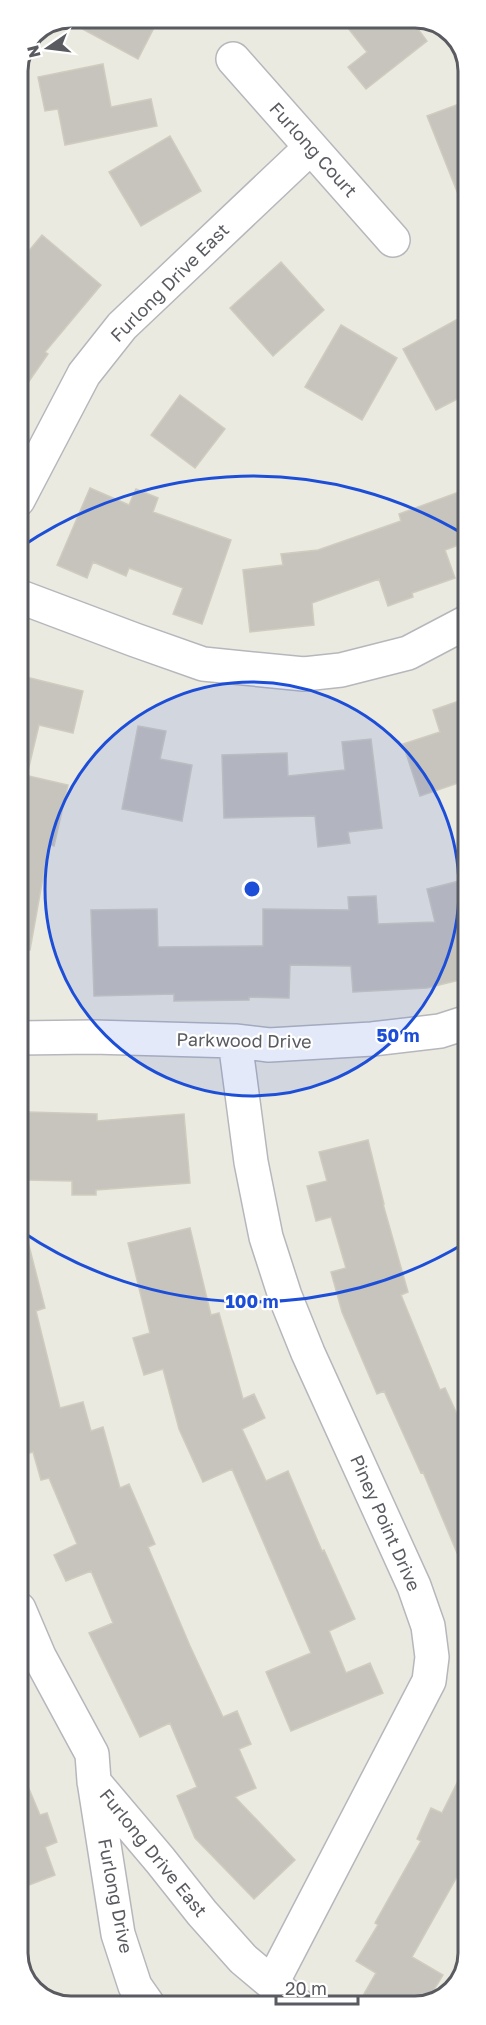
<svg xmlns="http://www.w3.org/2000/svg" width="486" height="2025" font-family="'Golos Text',sans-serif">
  <rect width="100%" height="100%" fill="#ebeae0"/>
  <path fill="#c6c4bd" stroke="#cfccbf" stroke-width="1.5" d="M71,18H159L138,59L66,20Z
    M340,18H410L427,41L366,89L348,67L367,52Z
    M103,64L111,107L151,99L157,126L65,145L58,109L45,111L38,77Z
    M467,101V214H466L427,116Z
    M170,136L201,191L141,226L109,172Z
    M42,235L101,285L45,352L48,354L18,397V264Z
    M281,262L324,310L273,356L230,308Z
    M467,314V394L436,410L403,349Z
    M341,325L397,358L362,420L305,387Z
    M180,395L225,429L195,468L151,435Z
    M90,488L129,505L136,489L158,498L153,512L231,540L202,624L173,614L183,588L129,568L126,576L93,562L87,578L57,565Z
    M459,492L467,516V542L445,550L455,578L412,593L413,597L388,606L379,579L312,603L314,625L250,632L243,570L283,565L281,554L318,550L401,521L399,514Z
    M18,675L83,691L73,733L39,725L27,775L20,774L68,785L54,846L49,844L30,950L18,949Z
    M462,700L467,715V780L420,796L403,744L440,732L433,710Z
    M138,726L166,731L160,759L192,765L182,821L122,809Z
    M371,739L382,828L348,832L350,843L318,847L315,816L224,818L222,755L287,753L288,776L345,770L342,742Z
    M467,879L468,978L427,988L353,992L351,966L290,965L289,998L249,997V1000L174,1001V994L94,996L91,910L157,909L158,947L263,946V909L349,910L348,897L376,896L378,924L435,922L427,889Z
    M28,1112L97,1114V1121L184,1114L190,1183L96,1190V1195H72V1181L27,1180Z
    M368,1140L384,1204H383L408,1292L401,1295L440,1390L445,1388L468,1438V1579L423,1472L421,1473L384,1391L377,1394L342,1312L331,1272L346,1268L331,1217L316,1221L307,1186L327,1181L319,1152Z
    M190,1228L211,1315L219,1313L243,1399L254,1394L265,1418L242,1429L266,1481L288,1471L322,1551L324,1550L355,1619L329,1631L346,1673L370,1663L383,1693L291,1731L266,1672L311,1653L232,1469L203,1482L179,1429L163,1369L144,1375L133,1338L150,1333L128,1243Z
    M26,1234L45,1308L36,1311L60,1408L83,1402L91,1431L103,1427L120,1488L129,1484L155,1544L148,1547L190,1646L223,1717L237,1711L251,1744L239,1749L256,1788L235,1797L295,1860L254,1899L195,1838L177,1796L197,1787L170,1723L140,1737L89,1633L113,1623L91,1571L66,1581L54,1555L77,1544L49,1478L41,1480L33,1452L19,1456V1235Z
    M468,1761V1857L412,1957L443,1975L424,2006H417L403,1998L398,2006H373L361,1999L376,1973L356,1961L378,1925L375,1923L421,1841L417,1839L431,1808L442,1813Z
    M19,1765L40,1815L47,1813L57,1842L45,1847L55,1875L19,1889Z"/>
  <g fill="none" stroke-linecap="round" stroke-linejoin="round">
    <g stroke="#b6b7bc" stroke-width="36">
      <path id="minor" d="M233,59L393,240
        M18,500L84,374L122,326L310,148
        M18,596L135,640L203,664L304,674L341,670L408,653L467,622
        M18,1038L93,1037L235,1041L269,1045L372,1039L440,1031L468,1022
        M235,1041L251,1162L266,1237L285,1296L308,1353L414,1586L428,1626L432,1657L429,1681L272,1983
        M19,1609L39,1656L92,1754L94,1781L118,1934L135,1986L149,2006
        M94,1782L160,1860L202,1913L243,1959L299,2006"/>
    </g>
    <use href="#minor" stroke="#fff" stroke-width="33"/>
  </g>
  <circle cx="252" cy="889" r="207" fill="#1d4ed8" fill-opacity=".12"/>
  <g fill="none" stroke="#1d4ed8" stroke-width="3">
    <circle cx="252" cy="889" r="207"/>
    <path d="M465 1243A413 413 0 0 1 21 1231M21 547A413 413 0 0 1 465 535"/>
  </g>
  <g text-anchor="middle" stroke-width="4.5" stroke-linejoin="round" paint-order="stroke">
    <g font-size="18" fill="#595b60" stroke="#fff">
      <text transform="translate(313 150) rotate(48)" y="6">Furlong Court</text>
      <text transform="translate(170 283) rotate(-45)" y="6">Furlong Drive East</text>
      <text transform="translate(244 1041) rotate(1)" y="6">Parkwood Drive</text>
      <text transform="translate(385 1523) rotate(66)" y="6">Piney Point Drive</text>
      <text transform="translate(153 1853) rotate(51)" y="6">Furlong Drive East</text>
      <text transform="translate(115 1896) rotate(79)" y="6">Furlong Drive</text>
    </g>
  </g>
  <path d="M0 0H486V2025H0ZM71 28H415A43 43 0 0 1 458 71V1953A43 43 0 0 1 415 1996H71A43 43 0 0 1 28 1953V71A43 43 0 0 1 71 28Z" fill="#fff" fill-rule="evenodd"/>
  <path fill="none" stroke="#595b60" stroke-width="3" d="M71 28H415A43 43 0 0 1 458 71V1953A43 43 0 0 1 415 1996H71A43 43 0 0 1 28 1953V71A43 43 0 0 1 71 28Z"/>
  <circle cx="252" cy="889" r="9" fill="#1d4ed8" stroke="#fff" stroke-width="3"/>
  <g font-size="18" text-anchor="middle" font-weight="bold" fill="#1d4ed8" stroke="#fff" stroke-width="4.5" stroke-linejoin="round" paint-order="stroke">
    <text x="398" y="1042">50 m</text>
    <text x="252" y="1308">100 m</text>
  </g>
  <g transform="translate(48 48) rotate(256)" stroke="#ffffff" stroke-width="4.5" paint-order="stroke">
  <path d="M0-4.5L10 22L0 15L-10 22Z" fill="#595b60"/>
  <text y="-9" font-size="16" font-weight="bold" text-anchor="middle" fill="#595b60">N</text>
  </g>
  <path d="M276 1995v9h82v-9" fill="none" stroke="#595b60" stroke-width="3"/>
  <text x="285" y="1995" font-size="18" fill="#595b60" stroke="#ffffff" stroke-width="4.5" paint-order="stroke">20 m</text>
</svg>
